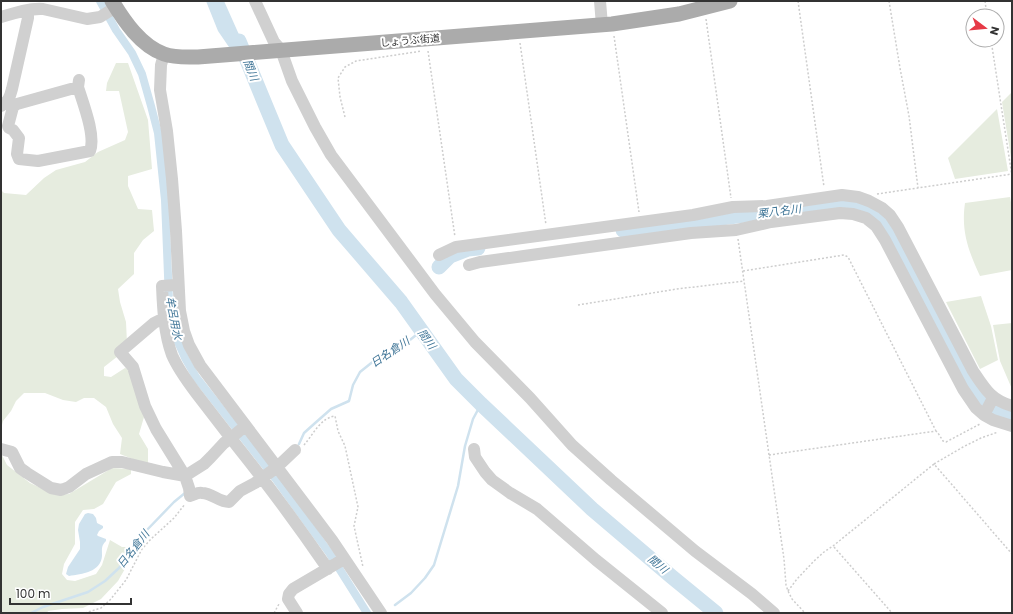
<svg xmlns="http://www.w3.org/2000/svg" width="1013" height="614" font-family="Poppins,'Noto Sans JP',sans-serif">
  <rect width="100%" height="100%" fill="#fff"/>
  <path fill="#e6ecdf" d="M116,63H128L148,120L152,169L128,176V186L138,209L152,210L154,231L143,240L134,253V274L118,289L120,302L126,322L127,343L118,356L104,367V376L111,377L125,368L132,371L144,417L139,434L148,449V463L135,460L120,454L122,438L113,424L106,407L94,398H84L76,402L63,400L45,393H24L16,401L11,411L3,421L1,429V190L4,193L26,195L44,178L56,170L85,162L98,152L125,140L128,132L119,91H106L107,83Z
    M1012,92V164L1002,102Z
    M997,109L1008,171L955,179L948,158Z
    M1010,197L1012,208V270L980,276C968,250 961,231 965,203Z
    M981,296L991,326L998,360L980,369L946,302Z
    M1012,323V389L1000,361L993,325Z
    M1,453L7,465L30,483L56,495L69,494L112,468L131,469V474L116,482L103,504L94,509L83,510L75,522V544L64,564L62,574L67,580L75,581L96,574L102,565L110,540L122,547H127L130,560L118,581L101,599L83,608L62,609L48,611L47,613H1Z"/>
  <path fill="#cfe2ee" d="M206,1H224L245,48L231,50L218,31Z
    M88,513L93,514L96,518L97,523L103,526V528L99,531L97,535L98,536L106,539V541C101,546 102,549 102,556C101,572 82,574 69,576L66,574L68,567L80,549V542L78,530L79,524L85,514Z"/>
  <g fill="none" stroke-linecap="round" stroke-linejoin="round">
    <path stroke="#cfe2ee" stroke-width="2.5" d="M299,444L304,433L314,424L331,409L349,401L353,385L360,372L380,356L405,344L421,331
      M395,605L411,593L425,578L434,565L458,486L465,446L473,419L481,404
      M31,613L43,607L88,592L105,581L119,568L145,532L174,502L185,493"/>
    <path stroke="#cfe2ee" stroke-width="8" d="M100,1L116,30L132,53L142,74L151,106L158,133L165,200L169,300L178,342L185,358L196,377L275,478L330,554L367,613"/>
    <path stroke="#cfe2ee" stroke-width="15" d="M239,41L282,145L339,230L401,302L456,379L481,404L592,509L672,577L716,613
      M623,230L828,205C834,205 841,204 847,204C865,206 877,215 890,228L978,397C989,405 998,412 1012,414
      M439,267L450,256L468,249L478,248"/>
    <path stroke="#cdcdcd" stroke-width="1.5" stroke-dasharray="2 2" stroke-linecap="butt" d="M798,1L824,187
      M889,1L900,68L909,116L918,188
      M985,1L987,16
      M706,19L731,198
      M614,36L639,212
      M991,40L1012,176
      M520,43L546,225
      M428,51L455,237
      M345,117L340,97L338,78L345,67L356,61L422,51
      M877,194L1012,174
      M738,239L784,559L786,585L788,591L792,599L805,613
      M743,271L844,255L848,257L936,431
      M578,305L677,289L744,281
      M304,445C313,435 320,418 335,416L338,431L345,446L358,507L354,526L363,567
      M769,455L936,431L938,433L943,441L946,442L980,424
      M934,464L963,447L981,438L998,432
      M834,547L892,613
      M788,591L797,579L814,561L824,552L833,546L934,464L1012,554
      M85,613L101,608L110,600L126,580L142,549L151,539L174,518L185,504
      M274,613L279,604"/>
    <path stroke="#d0d0d0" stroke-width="12" d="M255,1L274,42L281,50L292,81L315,127L331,155L435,294L475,342L530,398L572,445L611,480L695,551L752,594L774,613
      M600,1L602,25
      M1,17C14,13 29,8 43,9L87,19L100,17L116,7
      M164,54L161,65L160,90L167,131L172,179L176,231L180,311L184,331L189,345L200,365L332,540L381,613
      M7,103L13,107L17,104L78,87
      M1,106C8,102 10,97 12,89L28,18V10
      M13,107L8,126L9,128L13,130L19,138L17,154L19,159L38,161L90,151C96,136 83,103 78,87L79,80
      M439,255L456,247L693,215L733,207L767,206L842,195L858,197L869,201L882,208L890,215L898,227L973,371C985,389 991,400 1012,406
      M469,265L480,262L524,256L691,233L736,230L771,222L840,213L853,214L866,218L876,226L885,240L963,389L976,408L984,415L993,398
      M178,285H175L162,286C163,309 164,333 172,355C178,369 187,381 196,393C210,411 224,429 237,446C269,486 299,527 328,569
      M164,318L154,323L120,352L133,367L145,406L156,429L185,476L189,488L190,496C194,495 198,492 202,493C212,493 219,502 229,502L240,491L255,483L276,468L295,450
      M984,415L993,420L1012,426
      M1,449L12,452L20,468L27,473L51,488L61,490L69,487L86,474L112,462H122L163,472L180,475L185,476L204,464L211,457L224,443L231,438L245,426
      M474,449L475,457L485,472L492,480L510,493L537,509L596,560L662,613
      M297,613L288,599L289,594L293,589L344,559"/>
    <path stroke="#ababab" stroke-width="15" d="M112,1C124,21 141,46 164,54C175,58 187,57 198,57L612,24L679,14L730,1"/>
  </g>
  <g text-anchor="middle" stroke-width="4" stroke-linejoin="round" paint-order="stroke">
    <g font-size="10" fill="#333" stroke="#fff">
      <text transform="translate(410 40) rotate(-5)" y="4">しょうぶ街道</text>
    </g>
    <g font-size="11" font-style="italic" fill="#3f7597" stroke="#fff">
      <text transform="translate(251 70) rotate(68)" y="4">間川</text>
      <text transform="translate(779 211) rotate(-7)" y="4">栗八名川</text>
      <text transform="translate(174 318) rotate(79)" y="4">牟呂用水</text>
      <text transform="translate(427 339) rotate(54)" y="4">間川</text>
      <text transform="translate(390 352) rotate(-34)" y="4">日名倉川</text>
      <text transform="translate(133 549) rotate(-52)" y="4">日名倉川</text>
      <text transform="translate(658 564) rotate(40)" y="4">間川</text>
    </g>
  </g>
  <rect width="1013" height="614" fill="none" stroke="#333333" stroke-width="4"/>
  <g transform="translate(985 28) rotate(106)"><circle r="19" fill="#ffffff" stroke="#adadad"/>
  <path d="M0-3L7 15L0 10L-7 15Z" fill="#e63946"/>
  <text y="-6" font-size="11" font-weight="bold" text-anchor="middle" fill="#333333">N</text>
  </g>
  <path d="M10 598v6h121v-6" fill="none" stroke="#333333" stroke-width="2"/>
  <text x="16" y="598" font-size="12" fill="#333333" stroke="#ffffff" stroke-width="3" paint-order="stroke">100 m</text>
</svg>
